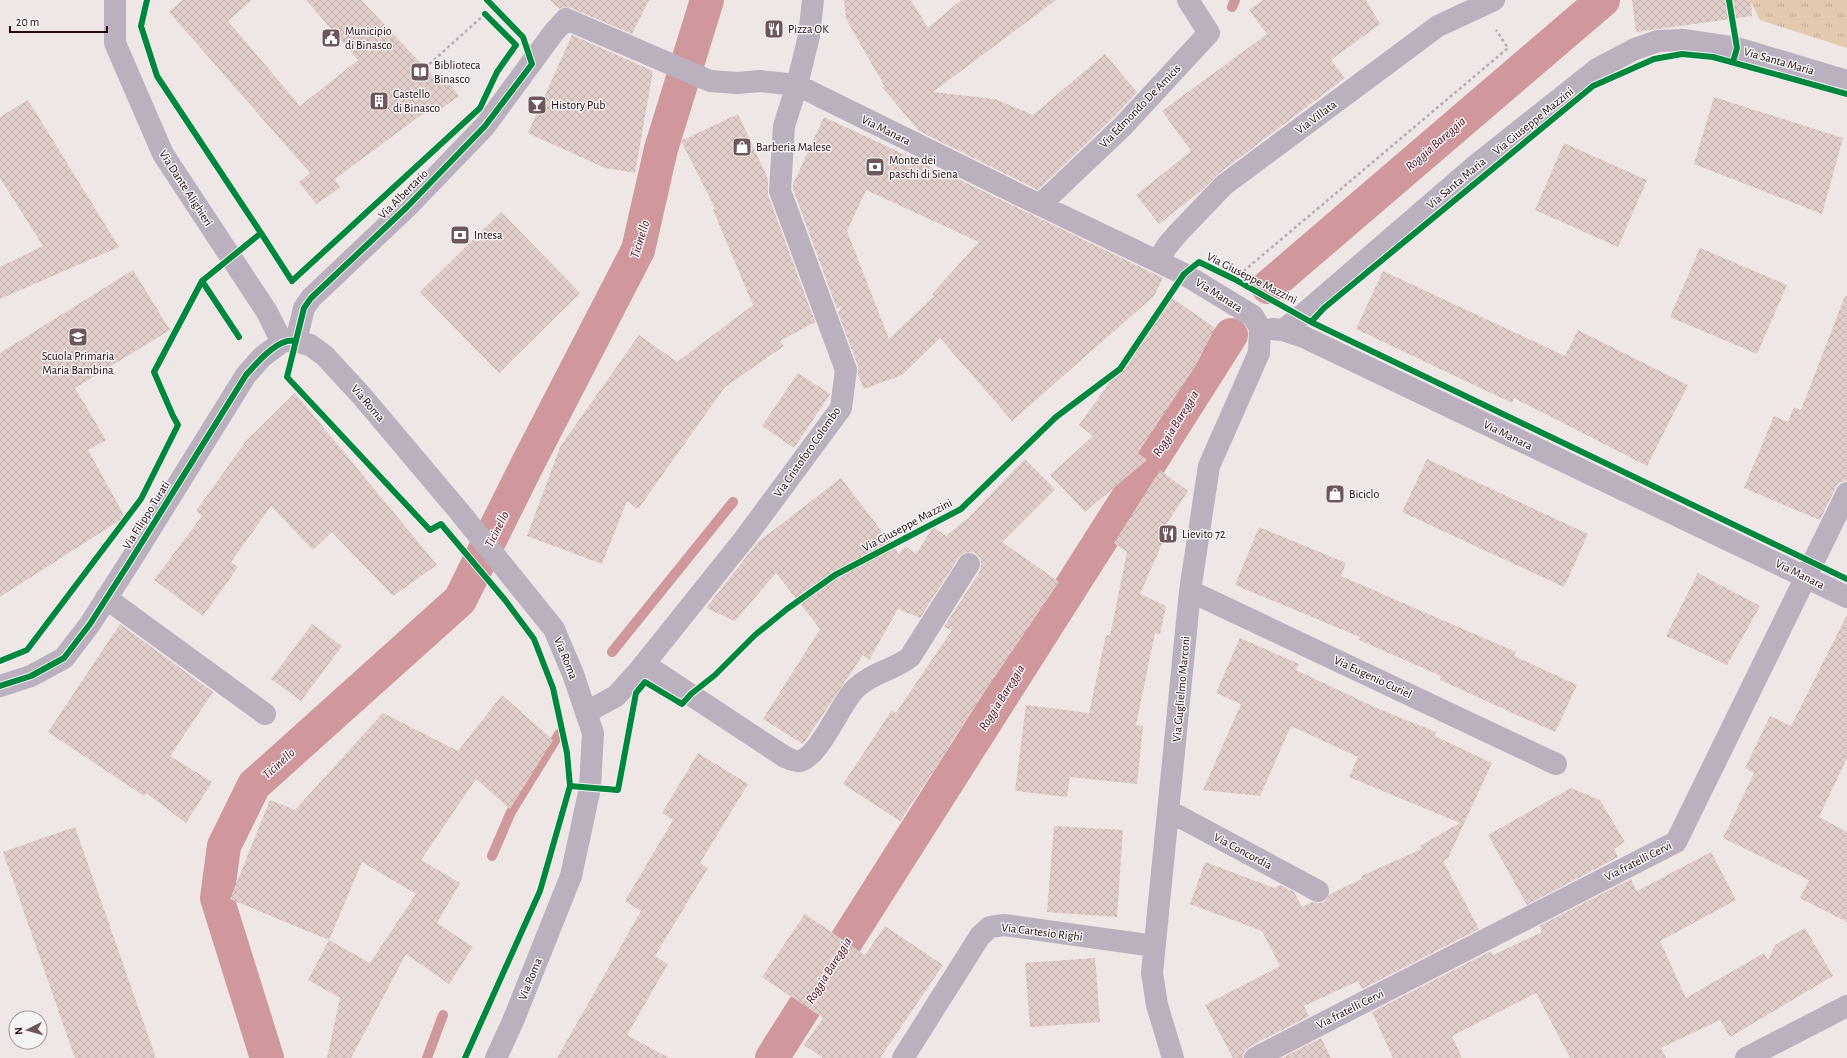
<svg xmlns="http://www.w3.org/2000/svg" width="1847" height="1058" font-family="'Alegreya Sans',sans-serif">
  <defs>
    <pattern id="grass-tufts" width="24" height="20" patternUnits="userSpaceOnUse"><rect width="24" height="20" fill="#e3c9ad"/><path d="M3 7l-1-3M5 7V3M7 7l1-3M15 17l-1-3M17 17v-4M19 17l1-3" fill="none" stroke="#c3ab94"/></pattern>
    <pattern id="building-cross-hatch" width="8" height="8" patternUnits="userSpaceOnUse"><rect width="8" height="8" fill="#e1ceca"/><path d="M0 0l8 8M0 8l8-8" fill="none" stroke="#c1b0ac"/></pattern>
  </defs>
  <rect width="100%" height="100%" fill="#efe6e6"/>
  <path fill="url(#grass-tufts)" d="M1750,0H1847V48L1760,20Z"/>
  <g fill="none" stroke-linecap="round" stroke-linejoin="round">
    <path stroke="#d0989d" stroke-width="10" d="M1232,7L1235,0
      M612,652L733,502
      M492,856L511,812L559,734
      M427,1058L443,1015"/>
    <path stroke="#d0989d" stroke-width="34" d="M1268,287L1603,0
      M267,1058L217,898L224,846L254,785L460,600L527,465L638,250L661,149L707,0
      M772,1058L1231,335"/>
  </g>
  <path fill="url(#building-cross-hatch)" fill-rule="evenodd" d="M182,0H252L228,21L300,106L358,60L306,0H361L433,76L441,73L459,96L435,113L432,107L335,179L340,188L316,204L299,182L310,173L169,12Z
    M550,0H649L632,34L571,8L564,7L559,9Z
    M844,0H911L928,28L961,0H1056L933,92L995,99L1033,115L1105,54L1137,92L1114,117L1038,190L919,131L882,87H885L846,19Z
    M1263,0H1366L1380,24L1331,60L1345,78L1217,175L1202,190L1159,224L1136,195L1191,151L1162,111L1267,34L1249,10Z
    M1632,0H1751L1752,16L1636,32Z
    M572,35L653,71L635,173L605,168L528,133Z
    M1714,97L1843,138L1822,214L1694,164Z
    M28,100L119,247L0,299V267L43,246L0,178V117Z
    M738,114L768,179V195L815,322L780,341L784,346L725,387L638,509L627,501L602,564L527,536L560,447L639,335L677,362L753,305L713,210L715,208L681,141Z
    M824,117L959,180L958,179L1163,278L1154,296L1012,421L940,338L902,375L864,389L858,375V366L838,313L843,305L837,309L793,189V184ZM866,190L979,242L932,294L934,296L889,339L847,231Z
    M1564,143L1647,180L1618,247L1535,210Z
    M501,212L580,293L499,373L420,292Z
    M1700,248L1787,285L1757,354L1670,317Z
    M133,270L170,330L75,388L106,440L88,450L125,517L0,597V353Z
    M1383,271L1565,356L1578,330L1688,385L1647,466L1514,398L1512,403L1356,329Z
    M1845,296H1847V481L1840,482L1836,487L1820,520L1744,488L1774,416L1788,422L1794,407L1801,410Z
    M1171,297L1215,328L1196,365L1138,453L1147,460L1085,512L1050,475L1093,436L1079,425Z
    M798,373L830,394L794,448L762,426Z
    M295,393L437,565L393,596L332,532L313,550L271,506L231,562L238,567L203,616L154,580L202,516L196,511L246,441Z
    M1025,459L1055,489L1002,542L1059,582L979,700L948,747L949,748L900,821L843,784L892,710L896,713L952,630L944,627L980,571L981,564L980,558L975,553L970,552L964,553L959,557L920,618L898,609L869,660L863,655L803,744L763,719L820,629L776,573L735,621L706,608L758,542L841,478L899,554L905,546L916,554L933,527L946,536L968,518Z
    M1427,459L1588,534L1564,587L1402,512Z
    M1160,470L1188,491L1160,534L1165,537L1140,594L1166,606L1160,634L1155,633L1136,725L1143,726L1137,784L1070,777L1067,797L1015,791L1026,705L1089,713L1106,635L1110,636L1127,552L1114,543Z
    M1259,527L1346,563L1341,576L1516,652L1514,656L1577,685L1555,732L1440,680L1441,676L1359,640L1360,637L1235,585Z
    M1698,573L1760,606L1727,665L1666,636Z
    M1847,615V758L1819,817L1847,832V922L1800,898L1809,880L1723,838L1754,773L1745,768L1770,716L1791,726Z
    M120,624L213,692L170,756L212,782L186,823L146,793L144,796L48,732Z
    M312,624L342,646L301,701L271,679Z
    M1240,638L1299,664L1296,670L1381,710L1436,732L1435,736L1492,763L1448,858L1443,861L1479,929L1362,989L1358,981L1304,1006L1309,1016L1249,1047L1244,1052L1243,1058H1233L1205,1005L1280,966L1262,931L1190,904L1205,862L1274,888L1280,885L1294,892L1302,907L1312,902L1318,903L1324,902L1330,894L1362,879L1361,876L1422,849L1420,846L1460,823L1349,777L1358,757L1291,726L1260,796L1203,790L1241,704L1216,693Z
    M502,695L553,740L510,809L476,779L421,860L460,883L437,923L473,947L449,984L406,954L351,1058H327L340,998L308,980L329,940L230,899L270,800L295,810L383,713L458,751ZM362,862L416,894L370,963L329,940Z
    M698,753L748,784L700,863L708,868L655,956L668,964L627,1035L669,1058H557L641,911L625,901L673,820L662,813Z
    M1571,788L1600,800L1625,842L1614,849L1618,857L1527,905L1488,835Z
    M1054,826L1123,830L1117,917L1047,912Z
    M75,827L156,1058H75L3,852Z
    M1711,852L1736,900L1660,941L1686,998L1764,953L1768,960L1775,945L1805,928L1833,976L1730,1037L1720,1020L1661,1048L1666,1058H1570L1536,993L1452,1036L1462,1058H1393L1372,1012L1491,951L1493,955L1542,932L1539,926L1631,879L1637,891Z
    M805,914L865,955L885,926L943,965L880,1058H823L804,1045L823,1018L762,977Z
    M1095,958L1100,1022L1030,1027L1025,963Z
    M1321,1038L1331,1058H1282Z"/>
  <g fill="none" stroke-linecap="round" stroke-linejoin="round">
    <path stroke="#b4aab2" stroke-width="2.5" stroke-dasharray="3 3" stroke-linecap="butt" d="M145,9L147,0
      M425,68L485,14L513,42
      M172,99L261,233
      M253,238L261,233L290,280
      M1239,275L1508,48L1496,30
      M202,281L209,275
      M288,374L287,377L430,530L436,527
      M176,431L178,425L173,416L154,372L202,281L239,337
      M34,641L96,559
      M621,774L631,720"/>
    <path stroke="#bab0be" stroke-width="22" d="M115,0V43L163,154L267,312L282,342
      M1040,205L1123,126L1209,33L1188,0
      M1158,261L1167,246L1179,232L1224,185L1438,26L1494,0
      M1272,329L1283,330L1304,337L1847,597
      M1283,330L1301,316L1476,165L1597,69L1635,49L1658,41L1683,40L1737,48L1847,81
      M296,341L304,308L311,298L407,207L485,126L554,32L566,19L710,81L737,83L760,81L797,85L1040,205L1184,274L1253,316L1260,328L1259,353L1209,466L1190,591L1152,973L1157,1005L1173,1058
      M1190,591L1556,764
      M106,598L265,714
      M644,664L785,757C790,759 795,762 800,761C821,755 840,703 856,688C871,673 894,670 910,657L969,564
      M0,686L31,676L64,658L90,624L131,560L246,375L262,357L282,342L291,340L310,345L324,355L361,395L458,510L554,629L573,674L593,733L590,788L571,876L513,1021L496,1058
      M587,712L616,696L637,673L745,538L841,408L846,370L780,191L784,126L797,85L809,36L813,0
      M1169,811L1318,891
      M903,1058L980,936L990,927L1004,925L1154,946
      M1255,1058L1676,842L1847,493
      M1746,1058L1847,1006"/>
    <g stroke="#f4f4f4" stroke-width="8">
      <path id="cycleway" d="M147,0L141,26L157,76L261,233
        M1729,0L1737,48L1733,62
        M202,281L261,233L292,281L480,108L497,72L516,45L485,14
        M1311,322L1847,579
        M0,661L27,650L141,499L178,425L173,416L154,372L202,281L239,337
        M0,686L31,676L64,658L90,624L131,560L246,375C257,363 278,337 296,341
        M570,786L618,790L636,693L645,682L682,704L691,694L715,675L755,635L787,609L835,575L961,509L1056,417L1120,369L1184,274L1199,262L1234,279L1311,322L1324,308L1593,86L1654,59L1682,54L1713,57L1847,94
        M465,1058L540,891L570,786L567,753L553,688L534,639L505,600L441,524L430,530L287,377L304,308L311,298L407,207L485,126L532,64L523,37L487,0"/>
    </g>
    <use href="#cycleway" stroke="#00873e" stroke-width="6"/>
  </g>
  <defs>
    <g id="restaurant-square" transform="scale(1)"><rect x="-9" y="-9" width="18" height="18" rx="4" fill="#6d575a" stroke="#f4f4f4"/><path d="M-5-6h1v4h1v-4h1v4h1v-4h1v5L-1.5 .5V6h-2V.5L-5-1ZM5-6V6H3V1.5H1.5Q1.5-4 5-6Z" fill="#fff"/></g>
    <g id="civic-square" transform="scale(1)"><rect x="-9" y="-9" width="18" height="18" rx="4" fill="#6d575a" stroke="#f4f4f4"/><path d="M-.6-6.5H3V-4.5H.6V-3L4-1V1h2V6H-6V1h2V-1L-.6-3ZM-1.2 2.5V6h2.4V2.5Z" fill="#fff"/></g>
    <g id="library-square" transform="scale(1)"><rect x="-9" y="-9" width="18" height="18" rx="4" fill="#6d575a" stroke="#f4f4f4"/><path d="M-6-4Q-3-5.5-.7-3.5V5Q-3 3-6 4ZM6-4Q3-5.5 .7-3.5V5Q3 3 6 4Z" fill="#fff"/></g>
    <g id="building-square" transform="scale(1)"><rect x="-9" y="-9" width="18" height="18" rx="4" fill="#6d575a" stroke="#f4f4f4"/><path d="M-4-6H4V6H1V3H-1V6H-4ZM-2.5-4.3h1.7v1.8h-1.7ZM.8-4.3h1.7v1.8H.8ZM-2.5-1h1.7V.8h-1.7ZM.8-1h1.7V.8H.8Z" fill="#fff"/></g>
    <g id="bar-square" transform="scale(1)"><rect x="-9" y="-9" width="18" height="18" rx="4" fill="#6d575a" stroke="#f4f4f4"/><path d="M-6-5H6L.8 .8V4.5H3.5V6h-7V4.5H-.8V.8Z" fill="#fff"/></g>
    <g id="shop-square" transform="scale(1)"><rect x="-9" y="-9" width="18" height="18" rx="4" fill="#6d575a" stroke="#f4f4f4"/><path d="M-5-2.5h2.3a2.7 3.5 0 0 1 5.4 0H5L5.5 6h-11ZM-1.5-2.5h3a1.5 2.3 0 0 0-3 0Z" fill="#fff"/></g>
    <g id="bank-square" transform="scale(1)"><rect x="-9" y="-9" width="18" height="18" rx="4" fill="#6d575a" stroke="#f4f4f4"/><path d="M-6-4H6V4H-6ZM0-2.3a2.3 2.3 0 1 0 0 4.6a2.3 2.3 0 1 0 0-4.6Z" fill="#fff"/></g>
    <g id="school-square" transform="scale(1)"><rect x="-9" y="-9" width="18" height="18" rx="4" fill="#6d575a" stroke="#f4f4f4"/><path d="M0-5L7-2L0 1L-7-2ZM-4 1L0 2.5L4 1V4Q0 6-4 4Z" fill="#fff"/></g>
  </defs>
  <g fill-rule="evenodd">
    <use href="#restaurant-square" x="774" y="29"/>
    <use href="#civic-square" x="331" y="38"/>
    <use href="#library-square" x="420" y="72"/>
    <use href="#building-square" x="379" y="101"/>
    <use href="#bar-square" x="537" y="105"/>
    <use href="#shop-square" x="742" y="147"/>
    <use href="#bank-square" x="875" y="167"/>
    <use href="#bank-square" x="460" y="235"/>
    <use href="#school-square" x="78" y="337"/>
    <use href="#shop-square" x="1335" y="494"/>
    <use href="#restaurant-square" x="1168" y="534"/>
  </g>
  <g text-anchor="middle" stroke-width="3" stroke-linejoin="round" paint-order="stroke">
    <g font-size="12" fill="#270a0e" stroke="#f4f4f4" text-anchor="start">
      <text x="788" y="33">Pizza OK</text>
      <text x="345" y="35">Municipio<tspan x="345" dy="14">di Binasco</tspan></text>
      <text x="434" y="69">Biblioteca<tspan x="434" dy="14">Binasco</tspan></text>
      <text x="393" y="98">Castello<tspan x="393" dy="14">di Binasco</tspan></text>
      <text x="551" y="109">History Pub</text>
      <text x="756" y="151">Barberia Malese</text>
      <text x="889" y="164">Monte dei<tspan x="889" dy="14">paschi di Siena</tspan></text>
      <text x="474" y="239">Intesa</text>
      <text x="78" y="360" text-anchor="middle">Scuola Primaria<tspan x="78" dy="14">Maria Bambina</tspan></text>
      <text x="1349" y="498">Biciclo</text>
      <text x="1182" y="538">Lievito 72</text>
    </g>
    <g font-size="12" fill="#270a0e" stroke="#f4f4f4">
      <text transform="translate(1779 61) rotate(16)" y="4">Via Santa Maria</text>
      <text transform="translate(1140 106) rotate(-46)" y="4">Via Edmondo De Amicis</text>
      <text transform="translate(1316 117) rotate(-37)" y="4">Via Villata</text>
      <text transform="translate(1533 121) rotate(-39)" y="4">Via Giuseppe Mazzini</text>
      <text transform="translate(886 130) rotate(26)" y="4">Via Manara</text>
      <text transform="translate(1456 183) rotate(-40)" y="4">Via Santa Maria</text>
      <text transform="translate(186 188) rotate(57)" y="4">Via Dante Alighieri</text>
      <text transform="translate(403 194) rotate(-45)" y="4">Via Albertario</text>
      <text transform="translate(1252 278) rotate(27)" y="4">Via Giuseppe Mazzini</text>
      <text transform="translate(1219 295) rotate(32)" y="4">Via Manara</text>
      <text transform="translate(368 403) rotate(49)" y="4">Via Roma</text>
      <text transform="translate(1508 435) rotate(26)" y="4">Via Manara</text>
      <text transform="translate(807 452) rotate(-55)" y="4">Via Cristoforo Colombo</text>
      <text transform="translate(146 515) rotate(-58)" y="4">Via Filippo Turati</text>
      <text transform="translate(907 525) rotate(-28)" y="4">Via Giuseppe Mazzini</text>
      <text transform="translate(1800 574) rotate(26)" y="4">Via Manara</text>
      <text transform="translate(566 658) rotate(68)" y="4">Via Roma</text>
      <text transform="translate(1373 677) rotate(25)" y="4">Via Eugenio Curiel</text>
      <text transform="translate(1181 689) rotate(-85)" y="4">Via Guglielmo Marconi</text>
      <text transform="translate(1243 851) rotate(28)" y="4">Via Concordia</text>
      <text transform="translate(1638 861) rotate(-27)" y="4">Via fratelli Cervi</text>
      <text transform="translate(1042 932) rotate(7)" y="4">Via Cartesio Righi</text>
      <text transform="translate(530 979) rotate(-68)" y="4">Via Roma</text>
      <text transform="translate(1350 1009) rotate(-27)" y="4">Via fratelli Cervi</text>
    </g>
    <g font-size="13" font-style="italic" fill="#510a1b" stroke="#f4f4f4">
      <text transform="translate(1435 143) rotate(-41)" y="5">Roggia Bareggia</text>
      <text transform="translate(639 239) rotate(-73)" y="5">Ticinello</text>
      <text transform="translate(1175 423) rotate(-58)" y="5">Roggia Bareggia</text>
      <text transform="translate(496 529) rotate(-63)" y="5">Ticinello</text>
      <text transform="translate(1001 697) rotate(-58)" y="5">Roggia Bareggia</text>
      <text transform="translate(278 763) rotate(-42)" y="5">Ticinello</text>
      <text transform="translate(828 970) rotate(-58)" y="5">Roggia Bareggia</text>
    </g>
  </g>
  <g transform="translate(28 1030) rotate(264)"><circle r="19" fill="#f4f4f4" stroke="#a29698"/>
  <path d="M0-3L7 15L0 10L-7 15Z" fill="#6d575a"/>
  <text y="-6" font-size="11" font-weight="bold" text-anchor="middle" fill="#270a0e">N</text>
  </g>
  <path d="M10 26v6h97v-6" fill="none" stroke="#270a0e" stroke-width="2"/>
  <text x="16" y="26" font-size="12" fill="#270a0e" stroke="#f4f4f4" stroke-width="3" paint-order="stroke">20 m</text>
</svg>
